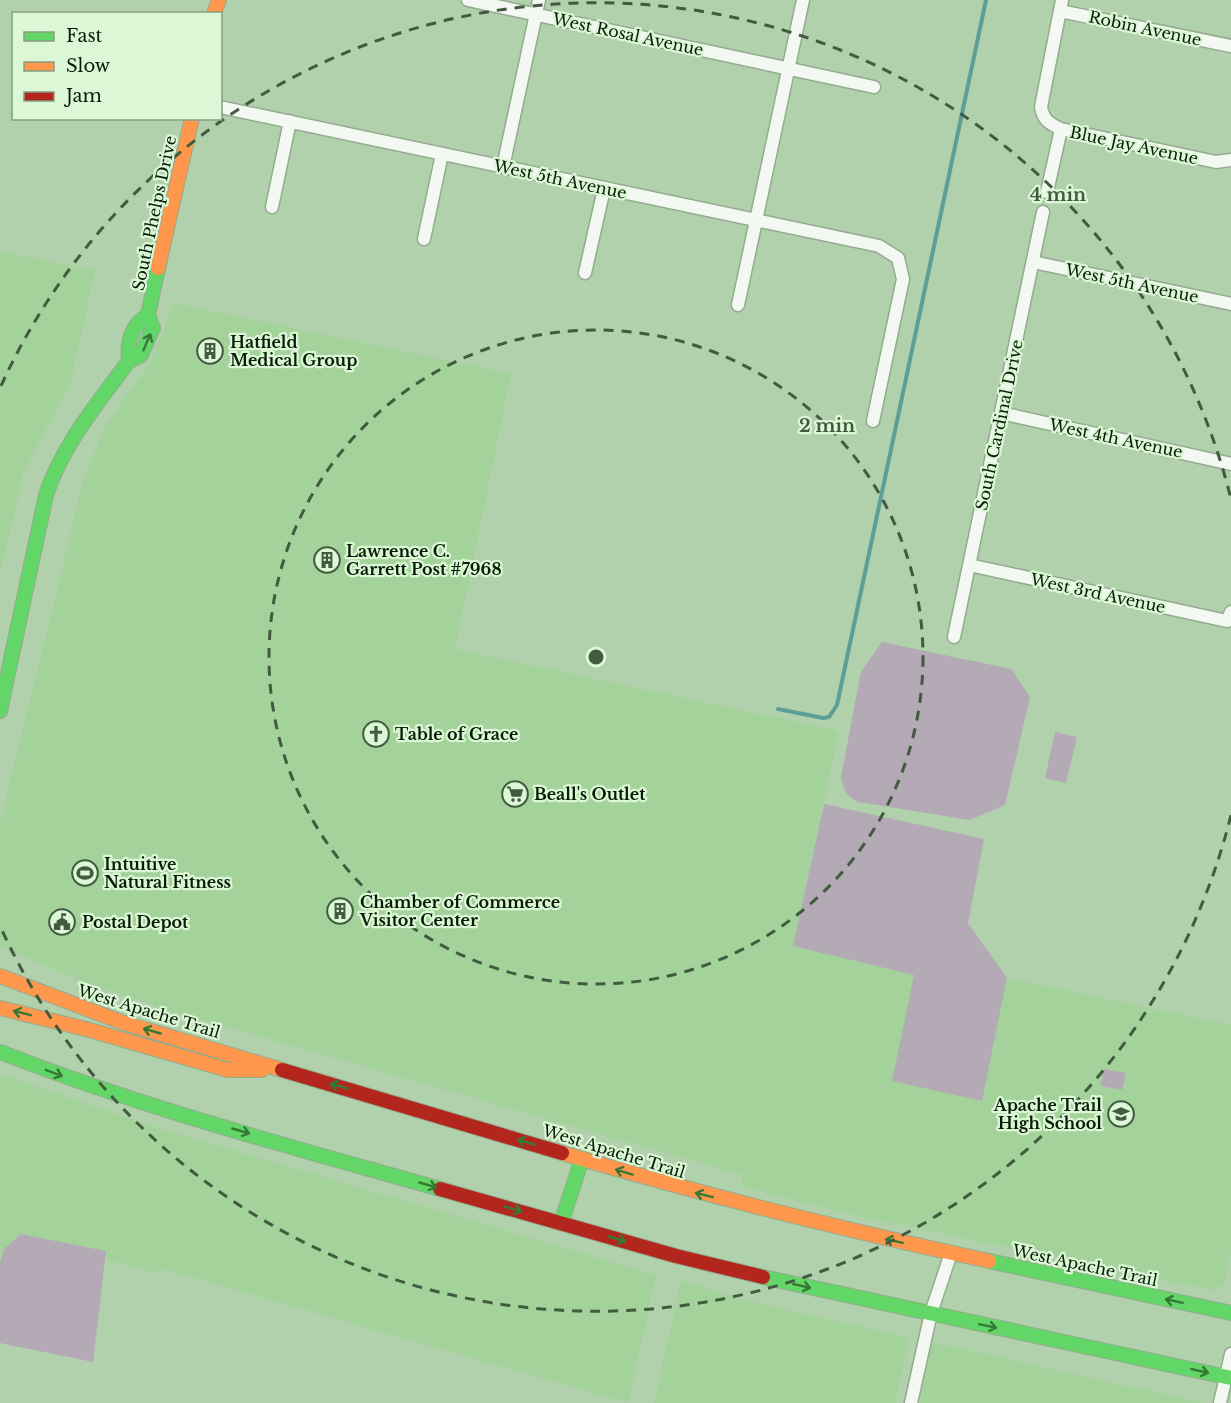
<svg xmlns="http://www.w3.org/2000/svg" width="1231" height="1403" font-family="'Libre Baskerville',serif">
  <rect width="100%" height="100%" fill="#b1d0ac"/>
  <path fill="#a3d39b" d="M0,251L95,271L70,386L24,470L0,574Z
    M174,303L511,374L455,649L839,731L793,945L915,975L892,1081L982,1100L1007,978L1231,1025V1249L1224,1284L1213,1290L863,1217L741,1186L743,1175L164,1009L88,984L0,946V824L84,478L107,423L150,364Z
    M0,1074L155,1127L656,1275L628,1403L159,1268L158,1274L105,1259L106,1251L21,1234L4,1249L0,1263Z
    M681,1281L741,1299L909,1338L895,1403H654Z
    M932,1342L1203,1403H920Z"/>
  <path fill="#b3aab5" d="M882,642L1011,669L1030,697L1005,805L970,820L858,802C848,797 842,789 841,777L861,672Z
    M1055,732L1077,737L1066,783L1045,778Z
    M824,804L984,839L968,923L1007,978L982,1101L892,1081L914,975L793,946Z
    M1104,1069L1126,1073L1122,1090L1100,1086Z
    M21,1234L106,1251L93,1362L0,1343V1263L4,1249Z"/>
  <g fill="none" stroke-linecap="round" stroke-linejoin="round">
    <path stroke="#5d9e97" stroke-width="4" d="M778,709L823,718L829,717L837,705L986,0"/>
    <g stroke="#93ab8e" stroke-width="15">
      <path id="street" d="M468,0L874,87
        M1062,0L1041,107C1043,120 1050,124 1061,129L1216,162L1231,160
        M1060,11L1231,46
        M220,107L879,246L898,258L903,279L873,421
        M503,167L539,0
        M1047,192L1061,129
        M272,207L290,121
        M424,239L442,154
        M1033,262L1231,304
        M585,273L604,189
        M738,305L803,0
        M1001,413L1231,464
        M969,565L1227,621L1231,612
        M954,637L1043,212
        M911,1403L931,1313L951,1253
        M1220,1403L1231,1354"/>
    </g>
    <g stroke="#93ab8e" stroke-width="16">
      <path id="fast" d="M129,361C127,341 131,326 148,315
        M0,711L46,495C63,444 97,404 129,361L141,355L153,328L148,315L158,268
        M0,1052C143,1108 292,1147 440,1189
        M561,1223L582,1159
        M989,1261L1231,1313
        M763,1277L1231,1378"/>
    </g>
    <g stroke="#93ab8e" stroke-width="16">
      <path id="slow" d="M214,14L219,0
        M158,268L192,118
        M0,976L124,1023L282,1070
        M0,1008L86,1029L228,1070H262
        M562,1153C703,1195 845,1230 989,1261"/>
    </g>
    <g stroke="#93ab8e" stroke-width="16">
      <path id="jam" d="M282,1070L562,1153
        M440,1189L676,1256L763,1277"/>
    </g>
    <use href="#street" stroke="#f3f8f3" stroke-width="12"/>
    <use href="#fast" stroke="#63d668" stroke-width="14"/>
    <use href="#slow" stroke="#ff974d" stroke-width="14"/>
    <use href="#jam" stroke="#b3261e" stroke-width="14"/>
  </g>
  <defs><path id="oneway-shaft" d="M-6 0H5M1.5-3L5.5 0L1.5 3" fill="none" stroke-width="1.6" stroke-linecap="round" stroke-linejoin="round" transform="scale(1.5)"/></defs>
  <g stroke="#347936">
    <use href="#oneway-shaft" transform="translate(147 342) rotate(-67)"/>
    <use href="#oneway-shaft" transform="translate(22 1013) rotate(-166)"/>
    <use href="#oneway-shaft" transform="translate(152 1031) rotate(-164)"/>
    <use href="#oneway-shaft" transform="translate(54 1073) rotate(21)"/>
    <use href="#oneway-shaft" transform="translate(339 1086) rotate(-164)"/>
    <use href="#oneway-shaft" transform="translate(241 1131) rotate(16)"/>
    <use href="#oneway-shaft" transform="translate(526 1142) rotate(-163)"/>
    <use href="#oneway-shaft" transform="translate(624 1172) rotate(-163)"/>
    <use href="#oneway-shaft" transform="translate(428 1185) rotate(16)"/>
    <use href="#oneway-shaft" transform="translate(704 1195) rotate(-166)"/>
    <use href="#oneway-shaft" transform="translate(513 1209) rotate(16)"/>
    <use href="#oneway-shaft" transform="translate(617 1239) rotate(16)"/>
    <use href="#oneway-shaft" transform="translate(894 1241) rotate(-168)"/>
    <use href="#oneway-shaft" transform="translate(802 1286) rotate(13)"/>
    <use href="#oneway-shaft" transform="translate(1174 1301) rotate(-168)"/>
    <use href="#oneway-shaft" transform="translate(988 1326) rotate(12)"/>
    <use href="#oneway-shaft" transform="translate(1200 1371) rotate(13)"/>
  </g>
  <g fill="none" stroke="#425b3f" stroke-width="3" stroke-dasharray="10 8">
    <circle cx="596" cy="657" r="327"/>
    <path d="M1231 815A654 654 0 0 1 1 928M1 386A654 654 0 0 1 1231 499"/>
  </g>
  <defs>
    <g id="building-ring" transform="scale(1.35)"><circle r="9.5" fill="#dbf7d6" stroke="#425b3f" stroke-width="1.5"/><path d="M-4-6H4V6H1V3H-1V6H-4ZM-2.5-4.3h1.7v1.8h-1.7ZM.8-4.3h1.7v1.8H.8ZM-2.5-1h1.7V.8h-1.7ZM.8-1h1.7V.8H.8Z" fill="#425b3f"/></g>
    <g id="church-ring" transform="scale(1.35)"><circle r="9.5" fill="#dbf7d6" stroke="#425b3f" stroke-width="1.5"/><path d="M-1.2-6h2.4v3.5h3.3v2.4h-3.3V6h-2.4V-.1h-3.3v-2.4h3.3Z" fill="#425b3f"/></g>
    <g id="supermarket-ring" transform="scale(1.35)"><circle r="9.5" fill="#dbf7d6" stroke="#425b3f" stroke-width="1.5"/><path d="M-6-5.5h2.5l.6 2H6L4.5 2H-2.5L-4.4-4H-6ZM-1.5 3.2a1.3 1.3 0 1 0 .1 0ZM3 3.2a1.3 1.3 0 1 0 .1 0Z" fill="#425b3f"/></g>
    <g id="stadium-ring" transform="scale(1.35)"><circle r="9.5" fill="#dbf7d6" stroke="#425b3f" stroke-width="1.5"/><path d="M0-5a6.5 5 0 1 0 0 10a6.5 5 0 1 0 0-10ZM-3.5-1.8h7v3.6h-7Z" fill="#425b3f"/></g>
    <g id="civic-ring" transform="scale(1.35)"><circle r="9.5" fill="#dbf7d6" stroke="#425b3f" stroke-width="1.5"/><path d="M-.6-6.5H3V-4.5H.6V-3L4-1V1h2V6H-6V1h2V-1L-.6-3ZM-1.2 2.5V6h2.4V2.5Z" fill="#425b3f"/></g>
    <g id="school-ring" transform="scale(1.35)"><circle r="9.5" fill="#dbf7d6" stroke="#425b3f" stroke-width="1.5"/><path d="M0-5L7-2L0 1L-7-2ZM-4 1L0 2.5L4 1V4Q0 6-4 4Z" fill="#425b3f"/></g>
  </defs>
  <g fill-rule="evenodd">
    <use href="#building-ring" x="210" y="351"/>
    <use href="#building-ring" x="327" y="560"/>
    <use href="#church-ring" x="376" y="734"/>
    <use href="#supermarket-ring" x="515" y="794"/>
    <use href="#stadium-ring" x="85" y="873"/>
    <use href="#building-ring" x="340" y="911"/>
    <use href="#civic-ring" x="62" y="922"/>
    <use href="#school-ring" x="1121" y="1114"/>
  </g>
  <g text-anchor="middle" stroke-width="4.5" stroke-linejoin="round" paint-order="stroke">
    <g font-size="16" fill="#061c04" stroke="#dbf7d6">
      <text transform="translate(1145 28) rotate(12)" y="6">Robin Avenue</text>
      <text transform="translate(628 34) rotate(12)" y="6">West Rosal Avenue</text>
      <text transform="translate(1134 145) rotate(12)" y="6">Blue Jay Avenue</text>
      <text transform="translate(560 179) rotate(12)" y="6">West 5th Avenue</text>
      <text transform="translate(154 213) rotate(-78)" y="6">South Phelps Drive</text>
      <text transform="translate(1132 283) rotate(12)" y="6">West 5th Avenue</text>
      <text transform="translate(999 425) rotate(-78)" y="6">South Cardinal Drive</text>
      <text transform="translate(1116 438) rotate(12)" y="6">West 4th Avenue</text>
      <text transform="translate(1098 593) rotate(12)" y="6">West 3rd Avenue</text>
      <text transform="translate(149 1011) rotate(17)" y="6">West Apache Trail</text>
      <text transform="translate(614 1151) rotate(17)" y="6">West Apache Trail</text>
      <text transform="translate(1085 1265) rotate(12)" y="6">West Apache Trail</text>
    </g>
    <g font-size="16" font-weight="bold" fill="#061c04" stroke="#dbf7d6" text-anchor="start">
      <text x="230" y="348">Hatfield<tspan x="230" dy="18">Medical Group</tspan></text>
      <text x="346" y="557">Lawrence C.<tspan x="346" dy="18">Garrett Post #7968</tspan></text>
      <text x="395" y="740">Table of Grace</text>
      <text x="534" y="800">Beall's Outlet</text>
      <text x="104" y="870">Intuitive<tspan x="104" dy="18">Natural Fitness</tspan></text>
      <text x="360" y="908">Chamber of Commerce<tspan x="360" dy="18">Visitor Center</tspan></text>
      <text x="82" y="928">Postal Depot</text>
      <text x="1102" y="1111" text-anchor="end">Apache Trail<tspan x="1102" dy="18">High School</tspan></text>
    </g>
  </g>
  <circle cx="596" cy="657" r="9" fill="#425b3f" stroke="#dbf7d6" stroke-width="3"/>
  <g font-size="18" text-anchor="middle" font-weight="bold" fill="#425b3f" stroke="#dbf7d6" stroke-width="4.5" stroke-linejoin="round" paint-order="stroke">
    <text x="1058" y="201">4 min</text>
    <text x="827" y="432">2 min</text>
  </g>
  <rect x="12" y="12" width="210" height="108" fill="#dbf7d6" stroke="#869f82" stroke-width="1.5"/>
  <rect x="24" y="32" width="30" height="9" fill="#63d668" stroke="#869f82" stroke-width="1.5"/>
  <text x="66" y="42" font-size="18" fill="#061c04">Fast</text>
  <rect x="24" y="62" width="30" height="9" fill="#ff974d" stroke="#869f82" stroke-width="1.5"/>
  <text x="66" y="72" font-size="18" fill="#061c04">Slow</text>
  <rect x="24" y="92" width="30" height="9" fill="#b3261e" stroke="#869f82" stroke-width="1.5"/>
  <text x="66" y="102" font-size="18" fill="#061c04">Jam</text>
</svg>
